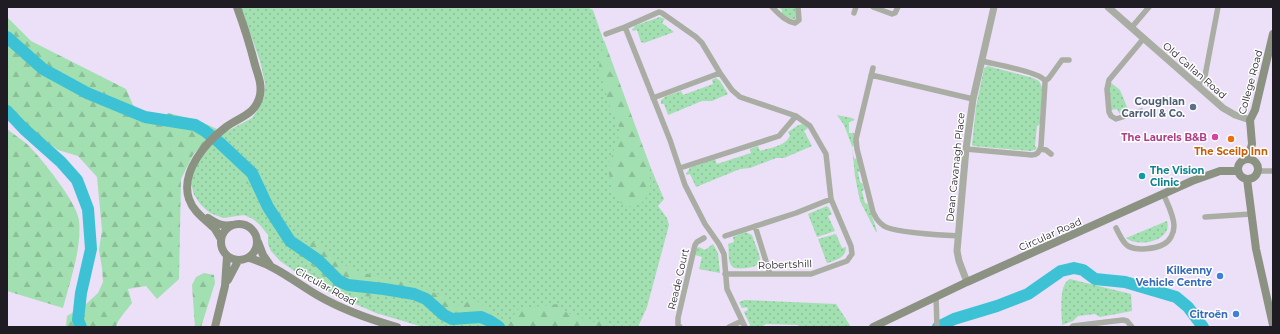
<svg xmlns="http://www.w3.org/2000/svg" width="1280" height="334" font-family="Montserrat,sans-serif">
  <defs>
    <pattern id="grass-dots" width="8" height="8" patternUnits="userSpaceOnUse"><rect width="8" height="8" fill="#a2dfb1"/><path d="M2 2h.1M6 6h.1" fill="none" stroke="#8bbf98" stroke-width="1.8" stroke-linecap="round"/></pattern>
    <pattern id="forest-firs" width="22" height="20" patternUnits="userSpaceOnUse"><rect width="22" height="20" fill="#a2dfb1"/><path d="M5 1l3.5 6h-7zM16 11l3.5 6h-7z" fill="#8bbf98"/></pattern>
  </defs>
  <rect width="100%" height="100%" fill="#ecdff8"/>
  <path fill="url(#grass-dots)" d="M241,7H587L593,10C615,74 637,137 664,199L658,206L667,218L669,225L647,307L638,327H423L376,313L337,296L309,281L280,261L271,251L268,244V235L260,225L253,219L244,215L223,218L210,213L201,205L194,195L191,183L194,169L208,149L222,134L252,118L259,108L264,96L265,83L260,61Z
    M779,7H796L797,17L795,19H792L782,14V10Z
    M660,17L665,19L662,23L674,32L644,43L641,42L637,30L633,31L632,29L635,27L634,26Z
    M988,66L1033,78L1039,81L1042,87L1040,124L1037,126L1035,146L1037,148L1035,150L1030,151L973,146L972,145L976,107L984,68Z
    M716,78L720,81L728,94L712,101H702L668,115L664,104H661V100L664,98V97L681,91L683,95L713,84L712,80Z
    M1110,82L1120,90L1127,107L1130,111L1120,114L1117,109L1111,110L1109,87Z
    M837,115L852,118L855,120L849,122V133H854V146L852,147L854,159L857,158L860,172H858L860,182L863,184L864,190L862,191L865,203L868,204C870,214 875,222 877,232H876L860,201L855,176L852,146L844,125Z
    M802,124L808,128L804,131L812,146L784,158H776L750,168L740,169L696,187L690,174L687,175L686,173L689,170V168L715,159L717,164L751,153L750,149L758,146L760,151C769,148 787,146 790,135L788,132L797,126Z
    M827,206L829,208L832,214L828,216L835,231L817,237L808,214Z
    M1167,221C1173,241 1138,248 1126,238Z
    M745,232L752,235L753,238C755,244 760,254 760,260C759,269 740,269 734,268C726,262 730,252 728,244L734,242L733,237Z
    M836,234L842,248L846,247C846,258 836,260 827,263L818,239Z
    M713,244L718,253L720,273L699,269L702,257L695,255L697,248L699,247L705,250Z
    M1070,279L1131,294L1132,311L1100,317L1095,314L1078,316L1073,321L1062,325C1062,313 1058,284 1070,279Z
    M745,300L836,304L851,327H800L798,325L766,324L761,327H751L744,312L748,310L747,307L742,308L739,302Z"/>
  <path fill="url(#forest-firs)" d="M7,17L31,41L126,89L133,105L144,120L161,119L168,113L197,120L217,129L193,155L181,179L179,279L157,299L146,286L128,289L132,303C127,310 117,320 116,327H66L67,316L84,306L98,293L103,282L102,268L99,250L102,230L97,177L78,156L58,150L37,135L7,106Z
    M604,40L650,166V190L643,203L628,207L617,200L611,187L608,166L621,131L609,104L604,85L598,72Z
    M7,129C13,134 21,139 27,144C41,158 76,201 79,220C82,248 70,281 63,308L7,291Z
    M240,174L258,177L280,211L282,223L302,242H316L340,263L356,271L396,281L401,279L442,296L449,303L461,306L470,300L479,302L492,315L512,322L515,312L519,309L557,304L563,311L594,322L602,318L607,327H486L479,322L472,314L444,318L440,316L425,295L409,290L396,294L377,297L360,296L324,283L322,274L293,251L276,228L250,185L240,180Z
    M204,273L214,275L215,283L201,327H195L192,285L196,277Z"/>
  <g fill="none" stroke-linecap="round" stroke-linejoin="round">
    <path stroke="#3dc2d5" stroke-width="12" d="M7,37L43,69L87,93L145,117L195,125L205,131L220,143L252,173L268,207L290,241L318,260L339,281L348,285L384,289L414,294L426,299L444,315L452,319L481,317L490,321L499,327
      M7,111L24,129L61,162L77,180L88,209L91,249L81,293L78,320L81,327
      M938,327L954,319L997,306L1028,294L1061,271L1074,268L1083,270L1095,279L1125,282L1176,297L1188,307L1203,327"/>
    <path stroke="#a9ada3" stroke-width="5.5" d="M772,7C779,14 785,21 795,23L799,20L798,7
      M873,7L892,14L895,13L898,7
      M854,13L856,7
      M1132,27L1149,7
      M606,34L625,27
      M873,68L856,139L857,149L873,212C876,218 878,222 884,226C894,233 943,235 958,236
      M871,75L973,99
      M1045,81L1049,78L1062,60H1069
      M1198,86L1205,76L1218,7
      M653,98L720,73
      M1141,111L1116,119L1111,116L1109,112L1107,89L1109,80L1144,38
      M966,149L1032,155C1038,155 1040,151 1041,146L1045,83C1045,81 1045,80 1042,78C1034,71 994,64 982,61
      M1040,149L1046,150L1051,154
      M680,168L779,136L796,116
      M1259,171H1273
      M1205,217L1251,214
      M755,226L770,274
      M1116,228C1119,233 1122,242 1128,246C1137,251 1155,249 1164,244C1170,241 1174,233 1174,226C1174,215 1167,203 1163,193
      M725,236L796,213L831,199
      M725,274H811L847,261L852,254L851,246L831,199L826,154L810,126L796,116L740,97L732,90L720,73L702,43L696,37L662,13L659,12L625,27L670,140L685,185L705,224L719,244L724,254L727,289L745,327
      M936,296L937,327
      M680,327L678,325V318L695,245L697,242L704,238
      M729,327L742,321
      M1072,327L1073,326L1123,320L1127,321L1132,327"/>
    <path stroke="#a9ada3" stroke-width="7" d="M1108,7L1223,108L1235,115L1250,120
      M967,282L959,261L957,251L966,149L973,99L994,7"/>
    <path stroke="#8b9282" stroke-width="8" d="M1238 169a10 10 0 1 1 20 0a10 10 0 1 1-20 0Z
      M1248,159L1252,144L1250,120L1255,110L1273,34
      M1247,179L1256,249L1273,325
      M208,218C216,223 222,227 232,225
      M221 242a18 18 0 1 1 36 0a18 18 0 1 1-36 0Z
      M221,239C219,236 217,232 215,229C205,219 194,213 189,199C180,172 206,142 226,127C239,117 256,115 260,95C262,84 258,75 255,65C250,45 244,26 237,7
      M258,242L263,255L270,265
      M249,258C275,265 295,282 317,295C343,310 368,319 397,327
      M228,280L238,261
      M215,327L225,286L227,256
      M873,327L967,282L1192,181L1220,171H1238"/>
  </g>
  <circle fill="#5c6f8a" stroke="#fff" stroke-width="1.5" cx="1193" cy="107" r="4"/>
  <circle fill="#d1479c" stroke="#fff" stroke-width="1.5" cx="1215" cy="137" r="4"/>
  <circle fill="#e8710a" stroke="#fff" stroke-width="1.5" cx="1231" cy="139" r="4"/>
  <circle fill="#0f9aa8" stroke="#fff" stroke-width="1.5" cx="1142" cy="176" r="4"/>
  <g fill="#3f7fe0" stroke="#fff" stroke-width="1.5">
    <circle cx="1220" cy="276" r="4"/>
    <circle cx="1236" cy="314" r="4"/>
  </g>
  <g text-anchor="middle" stroke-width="3" stroke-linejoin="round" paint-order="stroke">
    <g font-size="10" fill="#201c24" stroke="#fff">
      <text transform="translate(1195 70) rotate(41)" y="4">Old Callan Road</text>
      <text transform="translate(1250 82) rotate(-75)" y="4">College Road</text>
      <text transform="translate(955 167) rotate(-84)" y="4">Dean Cavanagh Place</text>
      <text transform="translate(1050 234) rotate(-24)" y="4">Circular Road</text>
      <text transform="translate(785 264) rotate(-2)" y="4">Robertshill</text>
      <text transform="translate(678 279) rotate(-77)" y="4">Reade Court</text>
      <text transform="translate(326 286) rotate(29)" y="4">Circular Road</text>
    </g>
    <g font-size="10" font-weight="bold" fill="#4e5e75" stroke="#fff" text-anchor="end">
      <text x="1185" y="105">Coughlan<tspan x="1185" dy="12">Carroll &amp; Co.</tspan></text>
    </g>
    <g font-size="10" font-weight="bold" fill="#b23c85" stroke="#fff" text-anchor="end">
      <text x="1207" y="141">The Laurels B&amp;B</text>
    </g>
    <g font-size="10" font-weight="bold" fill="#c56008" stroke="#fff">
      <text x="1231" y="155">The Sceilp Inn</text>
    </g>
    <g font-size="10" font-weight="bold" fill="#0d838f" stroke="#fff" text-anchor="start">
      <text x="1150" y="174">The Vision<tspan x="1150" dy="12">Clinic</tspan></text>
    </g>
    <g font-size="10" font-weight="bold" fill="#366cbe" stroke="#fff" text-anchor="end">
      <text x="1212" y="274">Kilkenny<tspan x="1212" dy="12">Vehicle Centre</tspan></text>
      <text x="1228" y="318">Citroën</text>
    </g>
  </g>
  <rect width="1280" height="334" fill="none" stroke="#201c24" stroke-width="16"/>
</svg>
